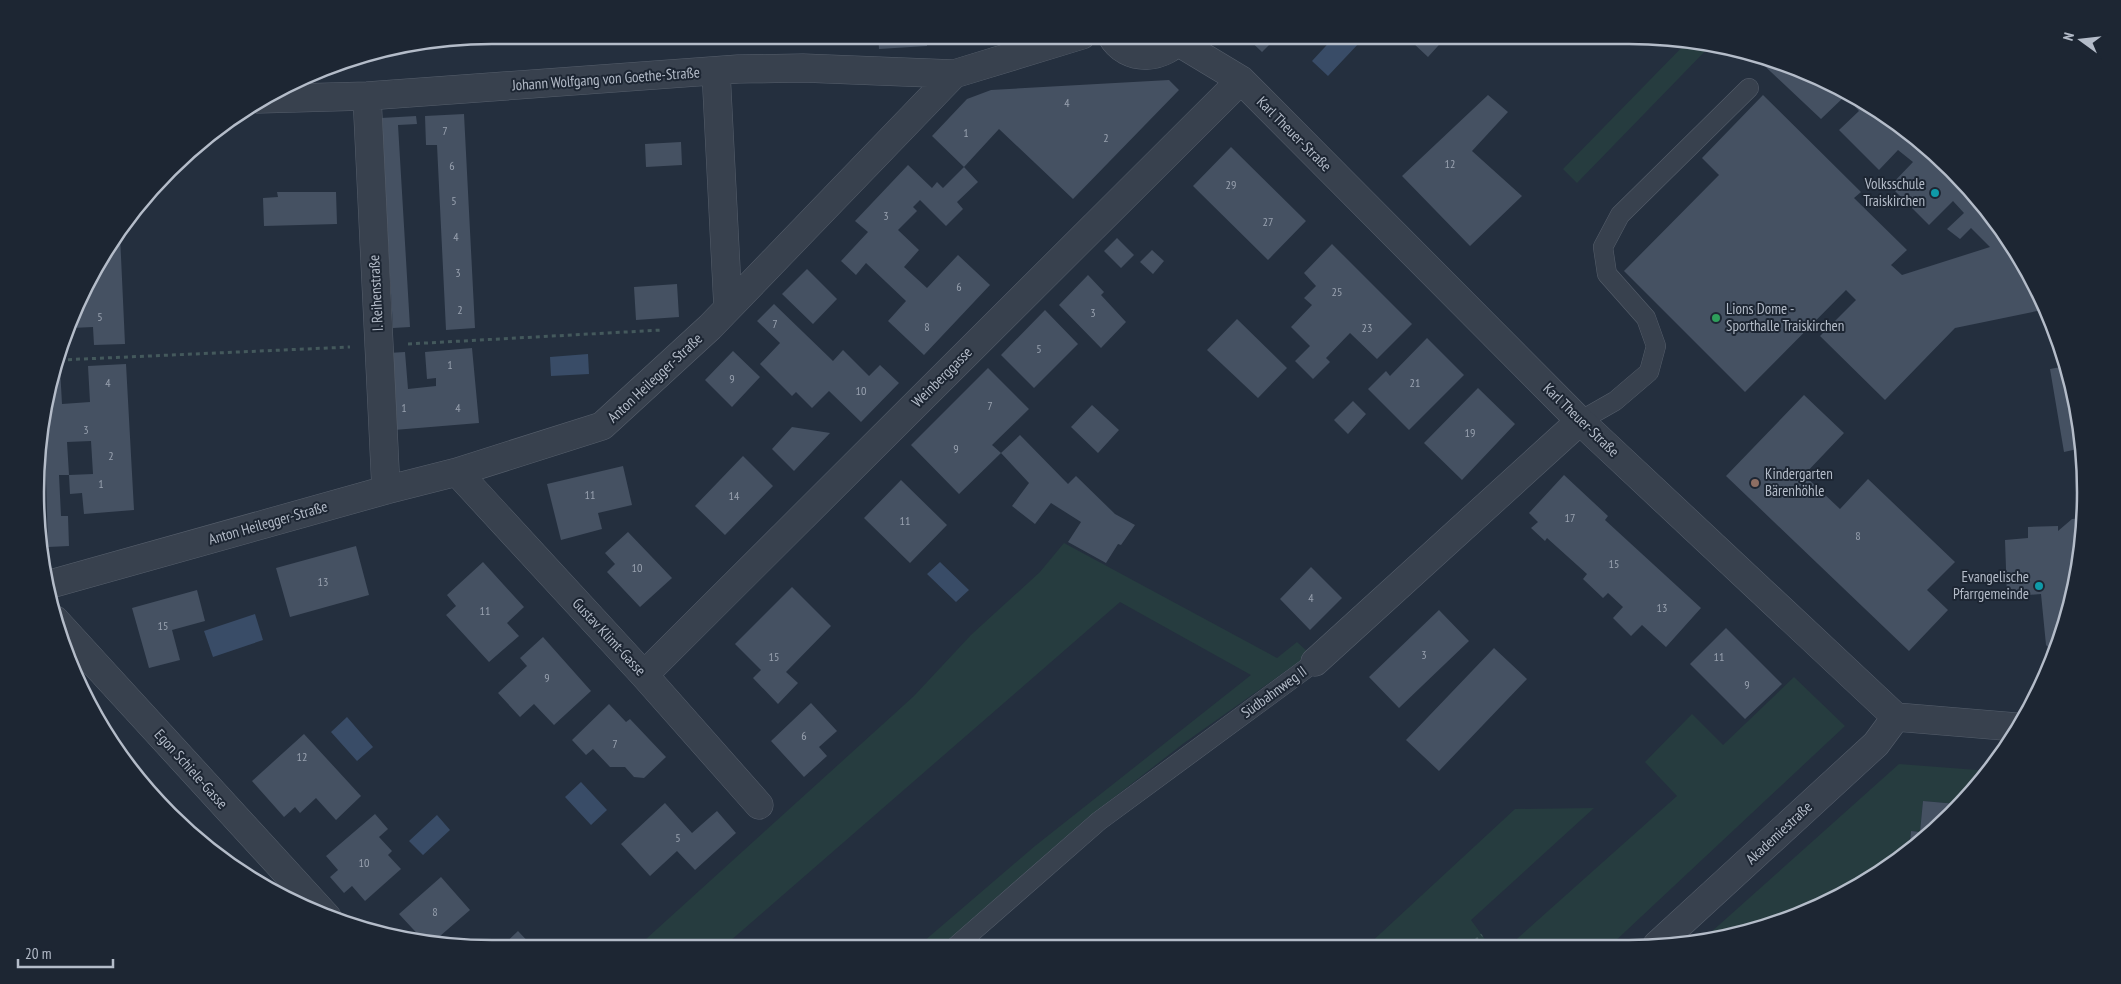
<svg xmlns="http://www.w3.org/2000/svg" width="2121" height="984" font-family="'PT Sans Narrow',sans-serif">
  <rect width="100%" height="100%" fill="#242f3e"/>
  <path fill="#263c3f" d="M1688,41L1713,43L1577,183L1563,169Z
    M1064,543L1277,658L1297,642L1310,654L1184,743L1085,820L939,948H916L1035,846L1251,675L1120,602L722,948L635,949L914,696L971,635L1040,572Z
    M1794,677L1845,726L1611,945L1509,946L1677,796L1645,762L1692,714L1723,745Z
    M1899,764L1990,771L1957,804L1923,801L1920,832L1911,831L1907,854L1804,914L1700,942Z
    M1594,808L1471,920L1490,946H1367L1515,809Z"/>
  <path fill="#394c67" d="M1336,35H1353L1360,42L1328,76L1312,61Z
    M588,354L589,374L551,376L550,357Z
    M940,562L969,590L956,602L927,574Z
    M255,614L263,640L213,657L204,631Z
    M347,717L373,747L357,761L331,732Z
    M581,782L607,810L591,825L565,797Z
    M437,815L450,830L423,855L409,841Z"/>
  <path fill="#455162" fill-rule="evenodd" d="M878,35H926L927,46L879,49Z
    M1244,35H1279L1262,52Z
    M1418,35H1445L1447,36L1428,57L1412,42Z
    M1752,54L1804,70L1883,112L1952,169L2009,238L2047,309L1955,328L1885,400L1820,336L1856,300L1846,290L1745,392L1624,271L1719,175L1702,158L1763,95L1861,192L1854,198L1907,250L1891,265L1902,275L1990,247L1971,228L1960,239L1947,229L1964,213L1953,201L1929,225L1890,186L1913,162L1898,150L1879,170L1839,130L1859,111L1845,96L1821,119Z
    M1169,80L1179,90L1073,199L999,129L964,167L932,136L967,99L991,90Z
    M1488,95L1508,112L1472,151L1522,196L1470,246L1402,176Z
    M464,114L475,328L446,330L437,145H426L425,116Z
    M416,116L417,124L398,125L410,327L393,328L381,118Z
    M681,142L682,165L646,167L645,144Z
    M1231,147L1306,221L1268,260L1193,186Z
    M908,165L932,188L937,182L943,188L964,167L978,182L957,202L963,209L946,226L920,200L913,207L917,211L898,230L919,250L904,267L927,288L958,255L990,285L924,355L888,321L906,301L866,263L856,275L841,261L868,232L855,221Z
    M277,192H336L337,224L264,226L263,198L278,197Z
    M120,235L125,344L94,345L93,327L72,328L96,264Z
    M1117,238L1134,255L1121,268L1104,251Z
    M1332,244L1412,324L1377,359L1350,333L1326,358L1330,362L1313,379L1295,361L1310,346L1291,327L1312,305L1304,298L1316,286L1304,273Z
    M1152,250L1164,261L1153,274L1140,262Z
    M807,269L837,299L813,324L782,294Z
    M1088,275L1104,292L1101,295L1126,322L1101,348L1059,305Z
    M677,284L679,317L636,320L634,287Z
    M774,304L833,361L843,350L869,376L880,365L899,383L861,422L829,391L812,408L796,392L792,396L760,364L780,343L757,321Z
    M1045,310L1078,344L1034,388L1001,355Z
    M1237,319L1287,368L1258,398L1207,350Z
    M1427,338L1464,375L1409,430L1368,389L1386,371L1390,376Z
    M472,348L479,423L394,430L388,353L405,352L408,389L436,386V378L427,379L425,352Z
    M733,351L760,377L732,407L705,380Z
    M126,364L134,510L84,514L82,493L70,494L69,475H59L61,516H68L69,546L48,547L44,403L57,368H60L62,404L90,402L88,366ZM91,441L93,474L69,475L67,442Z
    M2066,366L2077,403L2082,448L2064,452L2050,369Z
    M988,368L1029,409L992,445L1001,453L959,494L911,445Z
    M1478,388L1515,424L1462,480L1424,443Z
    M1804,395L1844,433L1804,475L1840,509L1868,479L1955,562L1927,590L1948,610L1909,651L1726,476Z
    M1353,401L1366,414L1348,434L1334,420Z
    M1092,405L1119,430L1098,453L1071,427Z
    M792,427L830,433L794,471L772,449Z
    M1020,435L1068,484L1076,476L1115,514L1135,525L1121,545L1118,544L1106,563L1068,542L1081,522L1051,503L1035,524L1012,506L1029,483L1001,453Z
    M743,456L773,486L725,535L695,506Z
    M623,466L632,505L598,513L602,529L561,540L547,484Z
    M1564,475L1608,516L1605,520L1701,608L1666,647L1642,625L1631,636L1613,618L1623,607L1608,593L1603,598L1583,579L1587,574L1547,538L1545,541L1531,528L1538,522L1529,513Z
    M901,480L947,525L910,563L864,518Z
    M2083,518L2078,568H2072L2067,582L2075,589L2057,648L2050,649L2046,645L2041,594L2007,597L2005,540L2028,538V527L2058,526V531L2072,519Z
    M628,532L672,578L640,607L607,572L615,564L605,553Z
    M356,546L369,595L290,617L276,568Z
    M483,562L524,607L507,623L519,636L489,662L446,615L456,606L447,595Z
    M1311,567L1342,598L1310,630L1280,599Z
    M792,587L831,626L786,672L798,683L778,704L753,678L761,670L735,644Z
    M197,590L205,621L172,630L180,660L149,668L132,608Z
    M1439,610L1469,641L1399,708L1369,677Z
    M1726,628L1782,684L1745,719L1690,664Z
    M543,637L591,691L554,725L534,704L520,717L498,693L527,666L520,658Z
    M1494,648L1527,679L1439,771L1406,740Z
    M811,703L837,731L819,747L827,756L804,777L771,741Z
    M609,704L626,722L630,719L666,757L644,778L634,777L625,767H610L593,749L586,755L572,740Z
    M304,734L361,796L336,820L316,798L300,813L295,807L284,817L252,781Z
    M1923,801L1957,804L1909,853L1911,831L1920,832Z
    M665,803L692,833L717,811L736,833L695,870L677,851L650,876L621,844Z
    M375,814L388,829L379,837L392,851L388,855L401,869L365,901L352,886L344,893L330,877L338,870L326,856Z
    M441,877L470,910L432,943L425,942L399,914Z
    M518,931L535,949H499Z"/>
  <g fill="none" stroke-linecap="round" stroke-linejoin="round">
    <g stroke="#565f6c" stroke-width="20">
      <path id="service" d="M1580,421L1615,401L1649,372L1656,346L1646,318L1607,274L1603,247L1620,215L1749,88
        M955,947L1099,821L1315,662"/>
    </g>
    <g stroke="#565f6c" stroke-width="29">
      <path id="minor" d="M1111,35C1127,64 1166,60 1183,35
        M1178,42L1241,80L1580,421L1896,717L2016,727
        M716,71L728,308
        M367,96L386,490
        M259,99L367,96L738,69L803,68L954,74
        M457,472L644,675L759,805
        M47,585L386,490L457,472L602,426L710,327L954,74L1082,35
        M55,620L327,917
        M1315,662L1580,421
        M644,675L1241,80
        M1657,945L1876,744L1896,717"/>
    </g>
    <path stroke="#44595c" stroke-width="3" stroke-dasharray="4 4" stroke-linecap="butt" d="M408,344L662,330
      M60,360L350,347
      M1469,946L1482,935"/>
    <use href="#service" stroke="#38414e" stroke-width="19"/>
    <use href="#minor" stroke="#38414e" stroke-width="28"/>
  </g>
  <g fill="#0f9aa8" stroke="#1d2633" stroke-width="2">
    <circle cx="1935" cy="193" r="5"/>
    <circle cx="2039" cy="586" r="5"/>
  </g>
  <circle fill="#2e9e5b" stroke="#1d2633" stroke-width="2" cx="1716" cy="318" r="5"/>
  <circle fill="#8d6e63" stroke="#1d2633" stroke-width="2" cx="1755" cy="483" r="5"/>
  <g text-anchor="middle" stroke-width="4" stroke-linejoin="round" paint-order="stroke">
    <g font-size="12" fill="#98a1af">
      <text x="1067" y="107">4</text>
      <text x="445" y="135">7</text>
      <text x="966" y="137">1</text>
      <text x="1106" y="142">2</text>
      <text x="1450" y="168">12</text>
      <text x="452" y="170">6</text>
      <text x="1231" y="189">29</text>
      <text x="454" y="205">5</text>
      <text x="886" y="220">3</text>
      <text x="1268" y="226">27</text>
      <text x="456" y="241">4</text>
      <text x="458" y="277">3</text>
      <text x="959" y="291">6</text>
      <text x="1337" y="296">25</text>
      <text x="460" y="314">2</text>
      <text x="1093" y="317">3</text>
      <text x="100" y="321">5</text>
      <text x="775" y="328">7</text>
      <text x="927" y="331">8</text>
      <text x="1367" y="332">23</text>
      <text x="1039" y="353">5</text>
      <text x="450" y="369">1</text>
      <text x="732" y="383">9</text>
      <text x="108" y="387">4</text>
      <text x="1415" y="387">21</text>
      <text x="861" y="395">10</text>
      <text x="990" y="410">7</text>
      <text x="404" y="412">1</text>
      <text x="458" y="412">4</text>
      <text x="86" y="434">3</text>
      <text x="1470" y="437">19</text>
      <text x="956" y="453">9</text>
      <text x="111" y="460">2</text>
      <text x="101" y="488">1</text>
      <text x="590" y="499">11</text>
      <text x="734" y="500">14</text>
      <text x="1570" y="522">17</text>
      <text x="905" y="525">11</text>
      <text x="1858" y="540">8</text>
      <text x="1614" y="568">15</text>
      <text x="637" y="572">10</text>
      <text x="323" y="586">13</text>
      <text x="1311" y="602">4</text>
      <text x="1662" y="612">13</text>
      <text x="485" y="615">11</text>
      <text x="163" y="630">15</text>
      <text x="1424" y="659">3</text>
      <text x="774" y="661">15</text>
      <text x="1719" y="661">11</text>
      <text x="547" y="682">9</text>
      <text x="1747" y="689">9</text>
      <text x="804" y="740">6</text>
      <text x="615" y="748">7</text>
      <text x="302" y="761">12</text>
      <text x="678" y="842">5</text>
      <text x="364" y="867">10</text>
      <text x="435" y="916">8</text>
    </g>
    <g font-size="15" fill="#b4bcc9" stroke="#1d2633">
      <text transform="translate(606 79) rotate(-4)" y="5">Johann Wolfgang von Goethe-Straße</text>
      <text transform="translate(1294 134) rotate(45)" y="5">Karl Theuer-Straße</text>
      <text transform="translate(376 293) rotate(-93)" y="5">I. Reihenstraße</text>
      <text transform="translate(942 377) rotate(-45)" y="5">Weinberggasse</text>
      <text transform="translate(655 378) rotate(-43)" y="5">Anton Heilegger-Straße</text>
      <text transform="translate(1581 420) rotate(44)" y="5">Karl Theuer-Straße</text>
      <text transform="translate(268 523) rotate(-16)" y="5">Anton Heilegger-Straße</text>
      <text transform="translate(609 637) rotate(47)" y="5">Gustav Klimt-Gasse</text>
      <text transform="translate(1274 692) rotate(-36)" y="5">Südbahnweg II</text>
      <text transform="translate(191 769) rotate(48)" y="5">Egon Schiele-Gasse</text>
      <text transform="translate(1779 833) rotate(-43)" y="5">Akademiestraße</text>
    </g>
    <g font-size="15" fill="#b4bcc9" stroke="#1d2633" text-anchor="end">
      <text x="1925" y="189">Volksschule<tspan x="1925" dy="17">Traiskirchen</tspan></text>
      <text x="1726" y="314" text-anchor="start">Lions Dome -<tspan x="1726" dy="17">Sporthalle Traiskirchen</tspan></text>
      <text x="1765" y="479" text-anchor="start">Kindergarten<tspan x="1765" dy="17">Bärenhöhle</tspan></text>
      <text x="2029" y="582">Evangelische<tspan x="2029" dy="17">Pfarrgemeinde</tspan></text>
    </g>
  </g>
  <path d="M0 0H2121V984H0ZM492 44H1629A448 448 0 0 1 2077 492V492A448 448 0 0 1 1629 940H492A448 448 0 0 1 44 492V492A448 448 0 0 1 492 44Z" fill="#1d2633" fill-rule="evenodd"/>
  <path fill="none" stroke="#b4bcc9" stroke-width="2.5" d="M492 44H1629A448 448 0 0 1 2077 492V492A448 448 0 0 1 1629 940H492A448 448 0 0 1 44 492V492A448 448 0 0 1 492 44Z"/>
  <g transform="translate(2081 40) rotate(285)" stroke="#1d2633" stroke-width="4" paint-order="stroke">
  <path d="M0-4L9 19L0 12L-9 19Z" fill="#b4bcc9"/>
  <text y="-8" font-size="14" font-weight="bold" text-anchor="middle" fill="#b4bcc9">N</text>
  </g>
  <path d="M18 959v8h95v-8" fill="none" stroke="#b4bcc9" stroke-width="2.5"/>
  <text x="25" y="959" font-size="15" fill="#b4bcc9" stroke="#1d2633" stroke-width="4" paint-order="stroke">20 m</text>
</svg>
